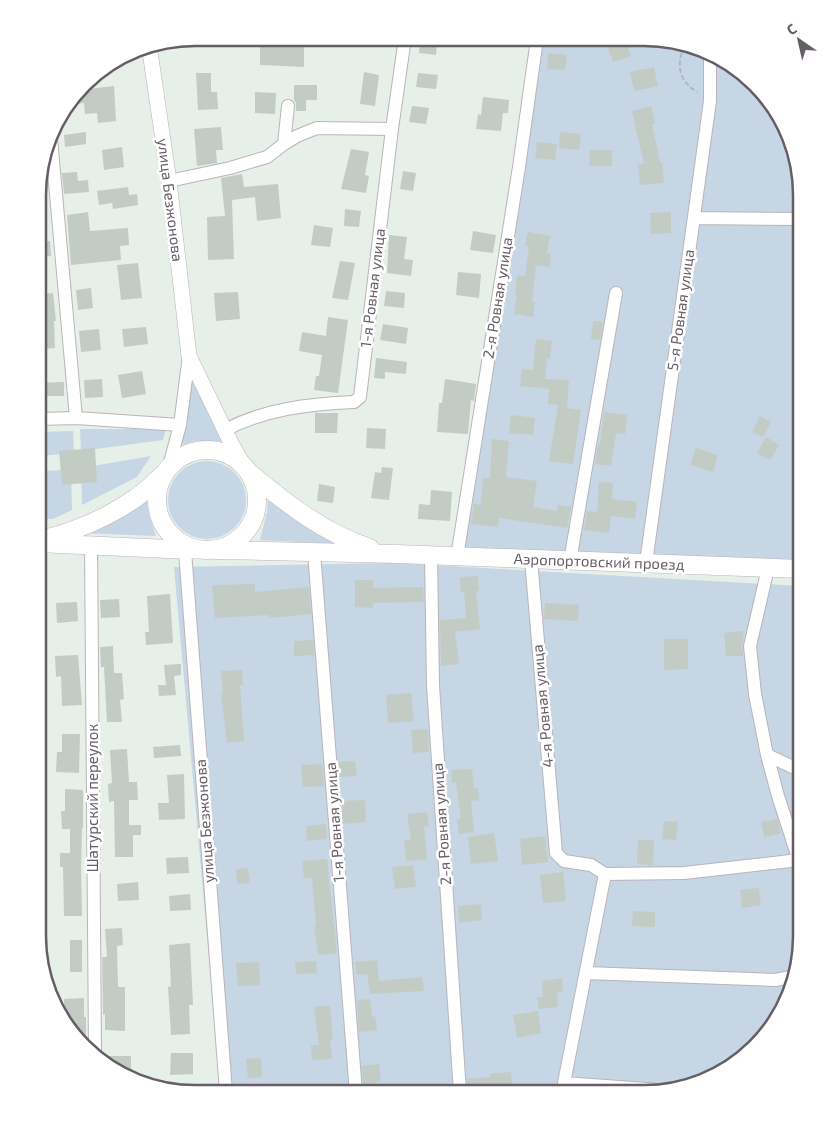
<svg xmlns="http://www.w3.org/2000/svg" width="839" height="1131" font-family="'Exo 2',sans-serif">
  <rect width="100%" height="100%" fill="#e7efe9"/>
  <path fill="#c6d6e4" d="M536,39H664L731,64L785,125L801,195V563L459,552Z
    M195,383L222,441H195L182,445L191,384Z
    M80,429H166L163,440L81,451Z
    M73,431L74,453L38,456V432Z
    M151,456L137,477L82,505L81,468Z
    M168 500a39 39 0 1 1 78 0a39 39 0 1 1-78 0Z
    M71,470L72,510L53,519H38V471Z
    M268,498L337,541V544L260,540L267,512Z
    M146,499L149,515L156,536L78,533Z
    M393,563L801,586V946L775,1023L714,1077L644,1093L221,1092L174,567Z"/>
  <path fill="#c3cbc5" d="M190,38H208V46L191,47Z
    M626,40L631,56L613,62L607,45Z
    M420,41L437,43L436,55L419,53Z
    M260,45L304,47V67L260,65Z
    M548,53L567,55L565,70L547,69Z
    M654,67L658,86L634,91L630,72Z
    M364,72L379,75L375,106L360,104Z
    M196,73H211V92H217L218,109L198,110Z
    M418,73L438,75L436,89L416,87Z
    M294,85H317V100H306V111H296V103L294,100Z
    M114,86L116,121L98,123L97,113L85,114L84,103L68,105L80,90Z
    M255,92L276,93L275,114L255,113Z
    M483,97L509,100L508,113H503L501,131L476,129L478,114L481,115Z
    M412,106L429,108L426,124L409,122Z
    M651,106L655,124H652L660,162H662L664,183L640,185L638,164H644L632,111Z
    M221,127L223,150H216L217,163L197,166L194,129Z
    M86,132V144L65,147L64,135Z
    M560,132L581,134L579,150L559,148Z
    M537,142L557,144L555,160L535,158Z
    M122,147L124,167L104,170L102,150Z
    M351,149L369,152L365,175L369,176L366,193L341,189Z
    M590,150H612V166H589Z
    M403,171L416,173L413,191L400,189Z
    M77,172L78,181L88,180L89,192L64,194L62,173Z
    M242,174L244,187L278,184L281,218L257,221L255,197L232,200L234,259L208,260L207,217L225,216L221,178Z
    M128,187L129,195L137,194L138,205L113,209L112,203L99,205L97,191Z
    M345,209L361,211L359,227L344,226Z
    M88,212L90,231L128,228L129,245L120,246L121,260L71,265L67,215Z
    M671,212V233L651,234L650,213Z
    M314,225L333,228L330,247L311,245Z
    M473,231L496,235L493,253L470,250Z
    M528,232L550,236L547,253L551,254L550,267L536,265L532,302H535L533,317L514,314L517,295H515L517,275L525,276L529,247L525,246Z
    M389,235L407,237L404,259L413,260L411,276L387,273Z
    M50,241L51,256L39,257V242Z
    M340,261L355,263L348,300L332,298Z
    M138,263L142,298L121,300L117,265Z
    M458,272L481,274L479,298L456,295Z
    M91,288L93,308L78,310L76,290Z
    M386,291L405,293L404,308L384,306Z
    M238,292L240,319L216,321L214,293Z
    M53,293L56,321H54L55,348L39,349V330H43L39,294Z
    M328,317L348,320L338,393L314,390L316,376H319L322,355L299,351L302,332L326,336Z
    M593,321L603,322L600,340L591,339Z
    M383,324L408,328L406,344L380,340Z
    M146,327L148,344L124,347L122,329Z
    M99,329L101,350L81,352L79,331Z
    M536,339L552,341L550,359L547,358L545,379L569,380L567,408L581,410L573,464L549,461L558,405L548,404L549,389L520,386L522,369L533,370Z
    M376,358L407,362L406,374L385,372V379L374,378Z
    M142,371L146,394L122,398L118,375Z
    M102,379L103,397L85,398L84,380Z
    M445,379L476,384L474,401L471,400L468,434L437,432L439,403H442Z
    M64,382V396H39V383Z
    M604,412L627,415L625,434L616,433L611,466L595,464L598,445H600Z
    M315,413H338L337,433H315Z
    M511,415L535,418L533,435L509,433Z
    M760,416L771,422L763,437L752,432Z
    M367,428L386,429L385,449L366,448Z
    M766,437L779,445L770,460L757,453Z
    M492,439L509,441L506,477L537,481L533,507L557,511L558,505L571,507L567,528L499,518L498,527L471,524L474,504L481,505L483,478H490Z
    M95,448L97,482L62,485L59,451Z
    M696,448L718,455L713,472L690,465Z
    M382,467L393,468L389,500L371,498L375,472L381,473Z
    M599,482L613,483L612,499L637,502L635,519L611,516L609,533L584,530L587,511L597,512Z
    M319,484L335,487L333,503L317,501Z
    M431,490L452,492L450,521L418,519L419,504L430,505Z
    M478,576L479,591H476L480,629L455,632L459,664L441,666L440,620L466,618L464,592H461L460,577Z
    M355,580H373V588L423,587L424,602L373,603V608L355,607Z
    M255,584V592L309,587L311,614L269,618V615L215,618L212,585Z
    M170,594L173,643L146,645L145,632H149L147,596Z
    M119,599L120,617L101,618L100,600Z
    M77,602L78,621L57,623L56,603Z
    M545,603L579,605L578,621L544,619Z
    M744,631L742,647L743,656H726L724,633Z
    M664,639H688V669L664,670Z
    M313,640L314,655L294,656V641Z
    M113,646L114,673H122L124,699L120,700L122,722H107L104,667H101L100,647Z
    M78,655L82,705L62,706L61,676L56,677L55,656Z
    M181,664V675L174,676L176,695L159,696L158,685H166L164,665Z
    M242,670L243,685H240L244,741L227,743L221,694H223L221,671Z
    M411,693L414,721L388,723L386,695Z
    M428,729L429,752L413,753L411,730Z
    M62,734H80L79,773L56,772L57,752H62Z
    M180,745L181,756L154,758L153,747Z
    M127,749L129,782H137L138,800H129V825H141V835H133V857H115L114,801L109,802L108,784L112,783L110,750Z
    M355,761L357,776L340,777L338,762Z
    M322,764L324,786L303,787L301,765Z
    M472,769L474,788H478L479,800L471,801L474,832L459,834L457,819H461L456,783H452L451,770Z
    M184,774L185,819L159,820L158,803H169L167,775Z
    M65,789L83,790V828H82L81,867L82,916H64L63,867H60V853H70V829H62L61,811H65Z
    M365,800L366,822L343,824L342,801Z
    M427,812L429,826L424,827L427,859L406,861L404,840H411L407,814Z
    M777,819L781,834L764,837L761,822Z
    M664,821L678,822L676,840L662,839Z
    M326,824L327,839L307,841L306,826Z
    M494,833L498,861L471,864L468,837Z
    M545,836L548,862L522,865L520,839Z
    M638,840H654L653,865L637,864Z
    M188,857L189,873L167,874L166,858Z
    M327,859L337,953L318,955L314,926H316L312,878H304L302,861Z
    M413,865L416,887L395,889L392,867Z
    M248,868L250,883L237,884L236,869Z
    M563,872L566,901L543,903L540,875Z
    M138,882L139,900L118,901L117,884Z
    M759,888L761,905L742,908L740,890Z
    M190,894L191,910L170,911L169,896Z
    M481,904L482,920L459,923L458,906Z
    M633,911L655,912V927L632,926Z
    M122,928L123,945L117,946L118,987H125V1031L105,1030V1014L103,1015L102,957H107L105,929Z
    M70,940H82V972H70Z
    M190,943L193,1005H189L190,1034L171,1035L168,987L171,986L169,945Z
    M377,960L379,981L422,977L424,991L370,994L367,974L357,975L355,962Z
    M316,961L317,973L296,974L295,962Z
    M259,962L260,985L238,986L236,963Z
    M562,978L563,991L557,992L558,1007L539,1009L537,997H543L542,981Z
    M84,998V1017H86V1042L64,1017V999Z
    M370,999L372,1017L375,1016L377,1030L359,1032L357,1000Z
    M330,1005L333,1040H330L332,1059L312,1060L311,1045H319L314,1007Z
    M538,1011L541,1033L517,1038L513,1015Z
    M171,1053H193V1074L170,1075Z
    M106,1056H131V1076L108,1067L106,1065Z
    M261,1058L262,1077L248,1078L246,1059Z
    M379,1064L381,1082L363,1084L362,1066Z
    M511,1072L513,1092L468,1093L467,1079L491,1077L490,1074Z"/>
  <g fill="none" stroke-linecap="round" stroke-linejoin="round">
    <g stroke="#bab4b9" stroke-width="14">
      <path id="minor" d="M51,138L76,418
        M284,144L297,136L317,128L392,129
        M169,181L230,168L267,157L284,144L288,106
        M694,218L801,219
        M38,419L76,418L180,425
        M225,430C265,409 309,404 354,402L360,397L392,129L405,38
        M169,466L180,425L189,356
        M164,529L185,551L226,1092
        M91,544L95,1052
        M314,552L356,1093
        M431,555L433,685L460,1093
        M457,557L519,167L537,39
        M531,559L556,853L564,861L591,865L605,874L684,873L799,860
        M570,561L616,293
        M646,563L710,101V56
        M768,568L750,646L755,694L767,755L778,796L801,867
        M767,755L801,771
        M605,874L564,1083L660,1090
        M586,973L775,980L791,977"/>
    </g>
    <g stroke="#bab4b9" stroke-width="16">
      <path id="tertiary" d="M149,45L169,181L189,356L232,445L245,468"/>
    </g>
    <g stroke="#bab3ba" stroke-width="19">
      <path id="secondary" d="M157 500a50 50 0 1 1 100 0a50 50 0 1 1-100 0Z
        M251,474C287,504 324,533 370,548
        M44,539C85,529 132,507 161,476
        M38,543L190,550
        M217,550L397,554L801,569"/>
    </g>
    <path stroke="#aab5d5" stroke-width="2" stroke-dasharray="5 2.5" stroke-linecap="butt" d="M684,46C676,66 679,81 697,92"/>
    <use href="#minor" stroke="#fff" stroke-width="12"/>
    <use href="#tertiary" stroke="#fff" stroke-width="15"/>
    <use href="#secondary" stroke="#fff" stroke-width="18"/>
  </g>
  <g text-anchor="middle" stroke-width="5" stroke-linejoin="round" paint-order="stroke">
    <g font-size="15" fill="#665e66" stroke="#fff">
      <text transform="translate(170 200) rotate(83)" y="5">улица Безжонова</text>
      <text transform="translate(373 288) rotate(-83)" y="5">1-я Ровная улица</text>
      <text transform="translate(498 298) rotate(-81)" y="5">2-я Ровная улица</text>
      <text transform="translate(681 310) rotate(-82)" y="5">5-я Ровная улица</text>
      <text transform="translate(599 562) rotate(2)" y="5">Аэропортовский проезд</text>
      <text transform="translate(543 706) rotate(-95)" y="5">4-я Ровная улица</text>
      <text transform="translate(93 798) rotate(-90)" y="5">Шатурский переулок</text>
      <text transform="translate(205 821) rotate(-94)" y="5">улица Безжонова</text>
      <text transform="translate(335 822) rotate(-94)" y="5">1-я Ровная улица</text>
      <text transform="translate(442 824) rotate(-94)" y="5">2-я Ровная улица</text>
    </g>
  </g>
  <path d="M0 0H839V1131H0ZM195 46H644A149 149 0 0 1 793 195V936A149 149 0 0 1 644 1085H195A149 149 0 0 1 46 936V195A149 149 0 0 1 195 46Z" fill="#fff" fill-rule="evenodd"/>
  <path fill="none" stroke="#665e66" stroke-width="2.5" d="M195 46H644A149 149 0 0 1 793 195V936A149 149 0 0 1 644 1085H195A149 149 0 0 1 46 936V195A149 149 0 0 1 195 46Z"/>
  <g transform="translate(799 40) rotate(326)" stroke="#ffffff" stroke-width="4" paint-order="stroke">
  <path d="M0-4L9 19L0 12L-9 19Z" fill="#665e66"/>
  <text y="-8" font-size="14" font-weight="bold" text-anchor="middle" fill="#665e66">С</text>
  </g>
</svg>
